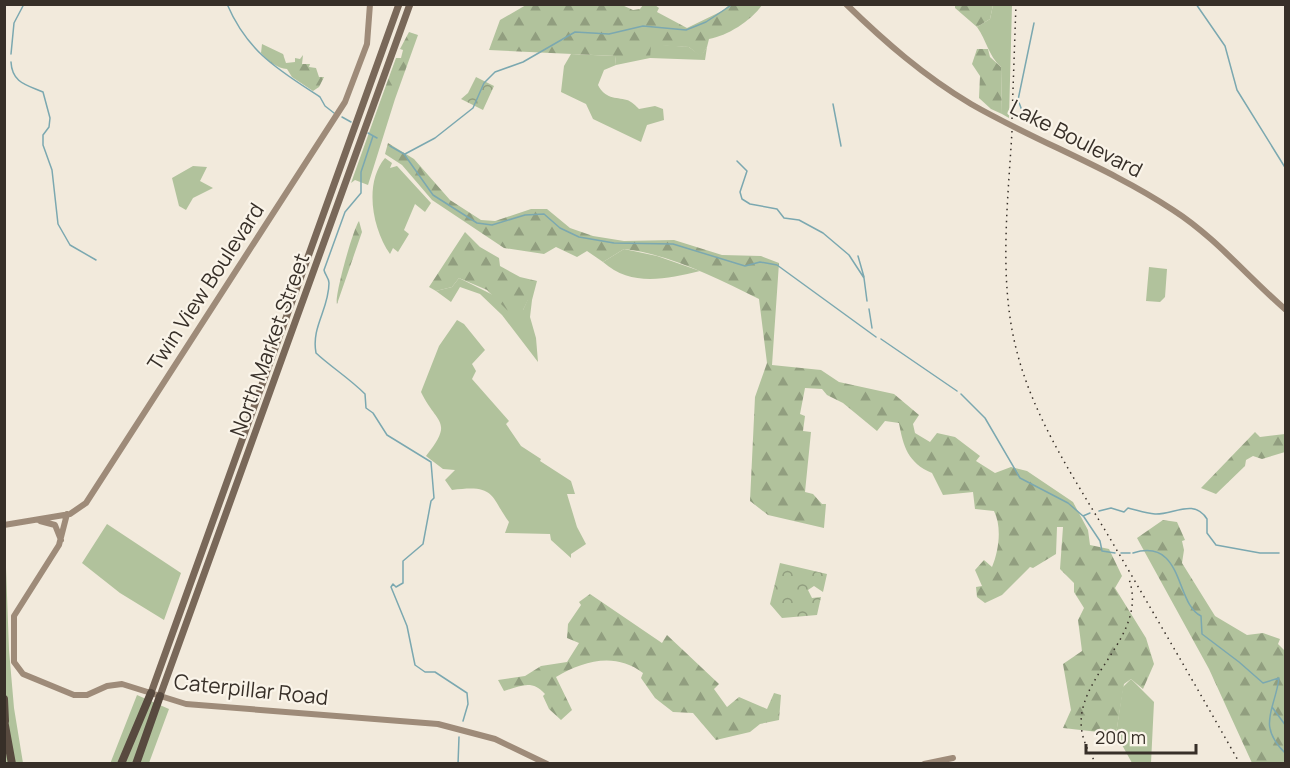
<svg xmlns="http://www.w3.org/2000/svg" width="1290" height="768" font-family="Manrope,sans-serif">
  <defs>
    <pattern id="forest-firs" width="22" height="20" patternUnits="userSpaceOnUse" patternTransform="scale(1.5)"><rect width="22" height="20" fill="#b1c29c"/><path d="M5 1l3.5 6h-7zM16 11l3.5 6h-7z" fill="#919e7f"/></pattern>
    <pattern id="park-crowns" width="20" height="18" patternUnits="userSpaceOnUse" patternTransform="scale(1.5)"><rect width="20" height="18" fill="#b1c29c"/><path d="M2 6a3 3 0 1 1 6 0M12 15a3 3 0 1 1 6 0" fill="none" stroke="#919e7f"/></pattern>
  </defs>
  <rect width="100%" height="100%" fill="#f2eadc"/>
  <path fill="#b1c29c" d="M993,5H1012L1009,118L1002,114L1001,67C988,55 987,41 977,27L990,19Z
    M650,44L689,47L701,56L707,47L705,60L650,58Z
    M571,54L615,56L616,65L604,70L598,85C605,99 615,97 627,100C631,101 636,106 639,109L655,106L663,109L664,120L647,125L641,142L593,119L586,104L561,92L564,66Z
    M381,99H395L368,185L355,180L351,183Z
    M385,158L392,163L390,168L397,166L431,203L425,212L415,204L404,230L409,234L398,252L393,248L390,254C372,228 364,183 385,158Z
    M193,166L207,167L200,181L213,188L193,198L186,210L179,206L172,178Z
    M624,249L657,256L700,271C666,279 631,287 603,262Z
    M1149,267L1167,269L1165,297L1160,302L1146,301Z
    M459,278L523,310L528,299L532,300L530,317L536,338L538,362L502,315L480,294L460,287L451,302L436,291L452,287Z
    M457,320L464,324L485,350L472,364L476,371L472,379L509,421L506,424L521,446L541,459L540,461L571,481L575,494H567L577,527L586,544L571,554V558L551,540L550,534L505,533L509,522C490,496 496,484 452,490L445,480L455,470L443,469L426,456C455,420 436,424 421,392L439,346Z
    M4,513L9,650L14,708L23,763H5Z
    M107,524L181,573L164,620L120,593L82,563Z
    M1131,679L1154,702L1151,763H1132L1116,734L1123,687Z
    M137,695L169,709L149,763L110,764Z"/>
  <path fill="url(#forest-firs)" d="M526,5H622L633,10L640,9L643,5H655L659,8L657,12L687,28L722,11L729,5H762C751,21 727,36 709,39L707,47L701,57L689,47L651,45L650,58L616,65L615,56L489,50L500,20Z
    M955,5V4L993,5L990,19L977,27L955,8Z
    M409,32L418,35L395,99H381L396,58H401L403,50L400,49Z
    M262,44L283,54L286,63L295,62V58L300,59L303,55L302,64H310L309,67L316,68L319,77H324L319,87L313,91L292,77L287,69C278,69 267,60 261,53Z
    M977,49H988L990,57L1001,67L1002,114L991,109L979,98L980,76L972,64Z
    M388,143L414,159L450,200L481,220L495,221L531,209H547L570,228L593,236L624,241L674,240L722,255L761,256L779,263L772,365L821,370L839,382L894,394L919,415L913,424L915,433L930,442L937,433L955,437L980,456L976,461L995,473L1011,467L1027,471L1073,502L1088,530L1090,545L1109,549L1122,576L1115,588L1146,638L1154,664L1143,689L1131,679L1124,684L1116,734L1063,728L1071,710L1063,664L1082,651L1078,620L1084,608L1074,592V583L1060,569L1063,527H1057L1056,554L1033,568L1030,567L1002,595L985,603L977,597L976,587L982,586L975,570L984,560L992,567C999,550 1002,527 994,511L975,509L973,492L943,495L932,473C908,463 903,446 899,423L885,421L877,431L843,403L827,395L822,389L805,388L800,414L805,416L803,431L811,432L805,492L813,494L822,504H826L824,528L768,515L750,501L755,397L767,363L759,299C716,278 673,255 624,249L603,262L587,251L577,257L556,247L544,254L504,248L432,200L402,165L385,154Z
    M359,221L362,232L337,304C334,297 353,229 359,221Z
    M465,232L480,247L499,258L500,266L520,277L537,281L532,300H528L523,310L516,315L511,314L487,290L459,278L452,287L436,291L429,287Z
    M1255,432L1260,437L1285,434V452L1262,459L1253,456L1246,460L1245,466L1216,494L1201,488Z
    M1163,520L1177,522L1185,540L1182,541L1184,550L1182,563L1215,616L1247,635L1263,633L1280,639L1278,644L1286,652L1285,763H1252L1209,669L1137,538Z
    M590,594L662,643L667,635L719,684L714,689L727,707L739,697L767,709L774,693L781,695L779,720L760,724L750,732L716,740L693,713L673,712L655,698L641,678L643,673C616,652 584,660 556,677L572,710L561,720L549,709L543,696L545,694C532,679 521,686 504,691L498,680L525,676L541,666L567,662L579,643L567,638L568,624L581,605L579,602Z"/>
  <path fill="url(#park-crowns)" d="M476,77L494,86L483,110L461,99L468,93Z
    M780,563L827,574L823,592L814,586L808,590L812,598L821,597L817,615L782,618L770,604Z"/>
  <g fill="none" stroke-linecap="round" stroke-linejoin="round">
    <path stroke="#7ba8b0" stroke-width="1.5" d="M227,4C248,53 279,70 320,97L325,106L334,113
      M1196,4L1225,46L1237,90L1286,169
      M11,54L14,23L24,4
      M11,62C12,83 27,85 43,92L50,118L49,127L43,135V145L52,170L58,224L70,245L96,260
      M833,104L841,146
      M342,117L351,122
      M1026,121L1018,100L1034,23
      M368,133L377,138
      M373,136L361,172V193L345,212L324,270C325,275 329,278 329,283C329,309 311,327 316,353C331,367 349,378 365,394L366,408L373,413L387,435L431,462L434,498L431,501L423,544L403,561V583L396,587L393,584L391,587L407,626L415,665L425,672H435L467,693L468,704L463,721
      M390,146L404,154L433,195L477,223L492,225L525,215L544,214L560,228L579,237L614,243L673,244L745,266L760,262L777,265L876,337
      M405,154L435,138L473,108L484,83L495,72L523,62L575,32L609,34L643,26L686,30L706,22L733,4
      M737,161L747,171L740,192L742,199L750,204L777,209L784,218L799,220L823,233L849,255L864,278L867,301
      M858,256L864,277
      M869,309L872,328
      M881,339L957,391
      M961,394L985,418L1020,478L1068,503L1083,516L1090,513
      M1099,511L1111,508L1124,512L1128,508C1137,510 1145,513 1155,514C1173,515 1194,498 1207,519V533L1216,545L1260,553H1279
      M1084,517L1100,541L1102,551L1115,553
      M1121,553H1130
      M1133,553C1184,537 1175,604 1201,616L1202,634L1239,662L1263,683L1279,678C1275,710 1256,725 1286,754
      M1272,707L1286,726
      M458,764L459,737"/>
    <path stroke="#9e8b79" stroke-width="6" d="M846,4C885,42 924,76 971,104C1037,142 1110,168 1173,210C1215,237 1248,277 1286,310
      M67,514L59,545L14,616V662L23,674L74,695H87L107,686L122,684L186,704L438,724L495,739L547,764
      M40,521L55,525L61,540
      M4,525L70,514L86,503L345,102L367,44L370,4
      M924,764L953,758"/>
    <path stroke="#796859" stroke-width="7" d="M151,693L399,4
      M160,696L410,4"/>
    <path stroke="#584a3f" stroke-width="8" d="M4,699L5,721
      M4,720L12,764
      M121,764L151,693
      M136,764L160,696"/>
    <path stroke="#372f28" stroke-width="1.5" stroke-dasharray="1.5 4.5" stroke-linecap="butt" d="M1012,119L1016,4
      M1012,131C1008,201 999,276 1015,344C1032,418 1077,482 1115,547C1157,619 1199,691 1240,764
      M1097,764C1041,690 1153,649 1129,579"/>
  </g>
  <g text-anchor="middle" stroke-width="4.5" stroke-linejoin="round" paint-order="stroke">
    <g font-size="21" fill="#372f28" stroke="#faf4e9">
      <text transform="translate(1076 139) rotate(27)" y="7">Lake Boulevard</text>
      <text transform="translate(206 287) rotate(-57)" y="7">Twin View Boulevard</text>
      <text transform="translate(270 345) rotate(-70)" y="7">North Market Street</text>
      <text transform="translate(251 690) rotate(6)" y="7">Caterpillar Road</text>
    </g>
  </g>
  <rect width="1290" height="768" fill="none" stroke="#372f28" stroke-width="12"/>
  <path d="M1086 744v9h110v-9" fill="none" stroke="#372f28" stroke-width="3"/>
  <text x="1095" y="744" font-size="18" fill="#372f28" stroke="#faf4e9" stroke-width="4.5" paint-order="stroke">200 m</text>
</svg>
